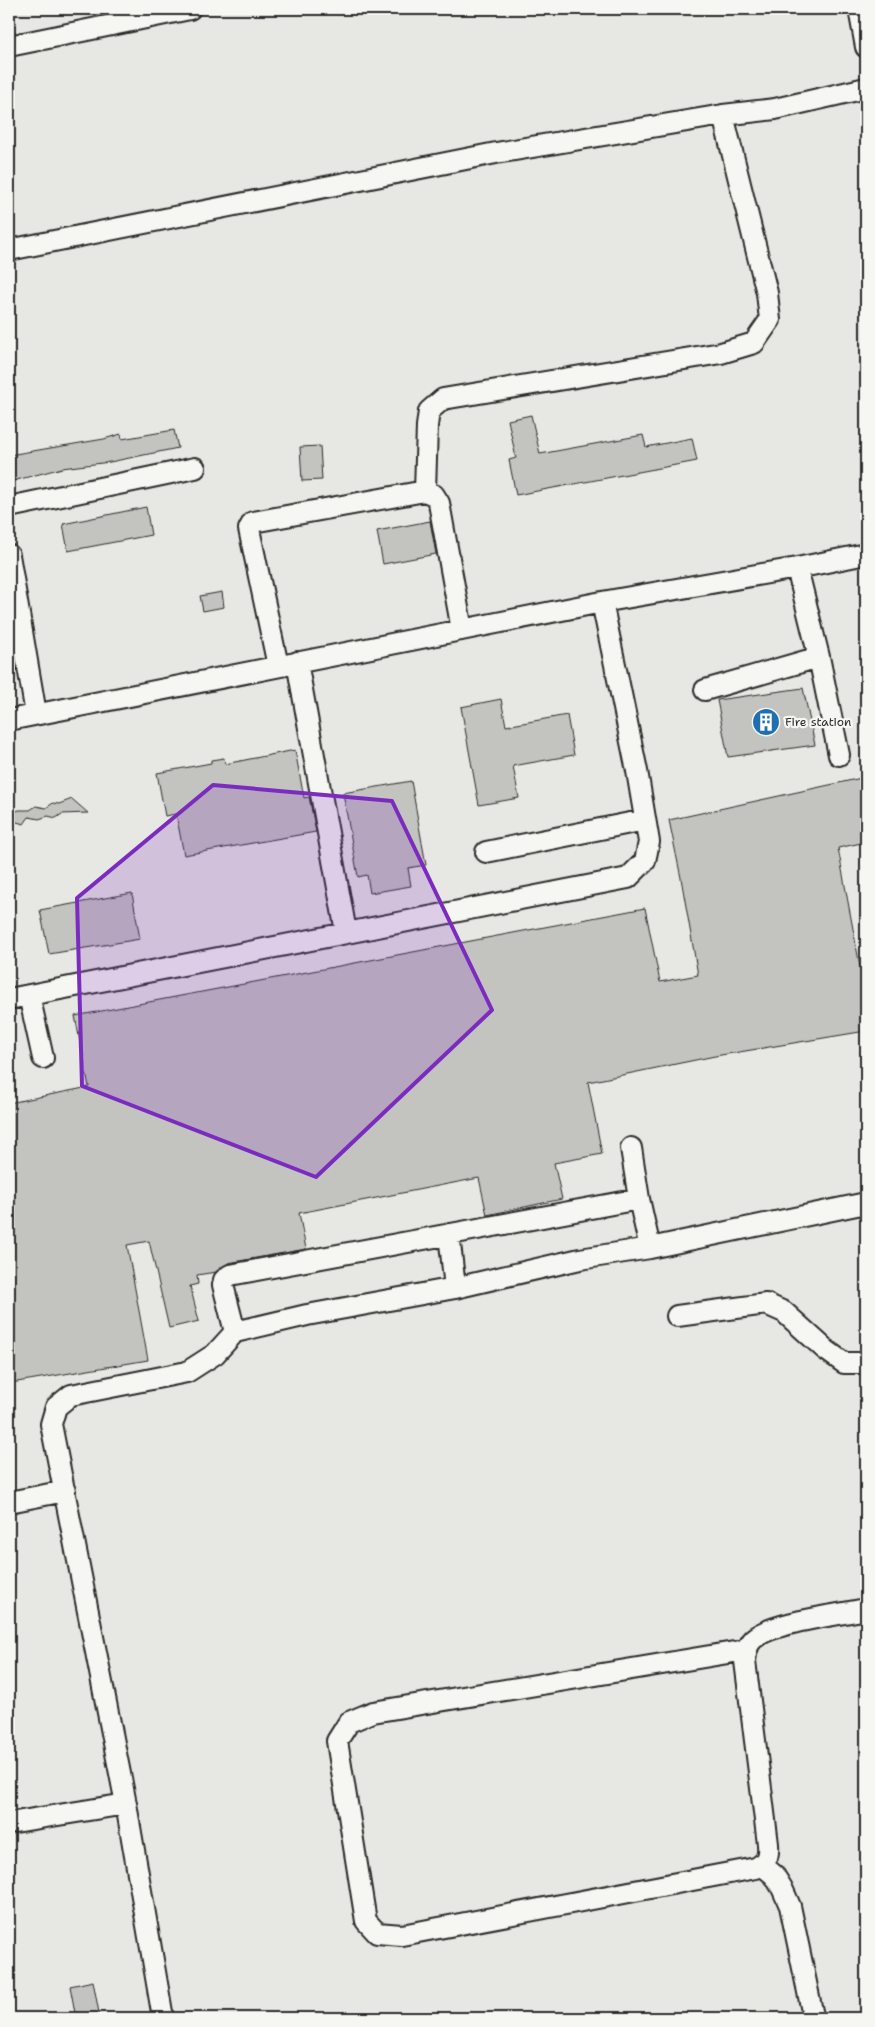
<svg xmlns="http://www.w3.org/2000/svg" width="875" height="2027" font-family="'Shantell Sans',sans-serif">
  <rect width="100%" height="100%" fill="#f6f6f2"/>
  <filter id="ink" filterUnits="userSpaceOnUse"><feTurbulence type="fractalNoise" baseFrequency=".02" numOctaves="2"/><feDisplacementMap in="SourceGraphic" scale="10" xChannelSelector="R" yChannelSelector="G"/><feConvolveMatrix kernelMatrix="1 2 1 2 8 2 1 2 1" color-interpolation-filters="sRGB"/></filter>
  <g filter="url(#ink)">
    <path fill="#e7e7e3" d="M9,9H866V2018H9Z"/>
    <path fill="#c3c3c0" stroke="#2b2b2b" d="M531,415L540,454L643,435L646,447L692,438L697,461L516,495L509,460L516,458L508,420Z
      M174,430L178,448L110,462L62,468L9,482V455L104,439L121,434L122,439Z
      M320,446L322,480L302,481L300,447Z
      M146,507L151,535L68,551L63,524Z
      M430,521L436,554L383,564L377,531Z
      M222,592L224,607L203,611L200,596Z
      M803,688L815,745L728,757L717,700Z
      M501,699L506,726L567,715L574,755L513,766L519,798L479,805L461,707Z
      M295,750L304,798L309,797L316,832L184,855L176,814L165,816L157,773L211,763V760L224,758L225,764Z
      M866,777V842L838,848L866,999V1031L715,1056L588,1082L602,1154L554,1163L562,1199L487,1215L479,1178L299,1213L306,1249L228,1263L216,1272L197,1275L198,1284L190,1286L199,1321L169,1328L149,1241L127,1245L148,1360L11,1383L9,1367V1103L89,1087L75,1016L645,908L660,982L698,975L681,878L669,820Z
      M411,781L426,865L408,868L411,886L370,893L367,875L358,877L343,793Z
      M72,799L88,813L62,814L56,818L48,816L39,819L29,817L24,824L9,820V814L19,810H30L36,806L46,808L53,803L59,804Z
      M132,893L140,939L49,954L40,910Z
      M93,1981L100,2018H76L70,1986Z"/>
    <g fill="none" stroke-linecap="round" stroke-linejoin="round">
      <g stroke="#2b2b2b" stroke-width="24">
        <path id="minor" d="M859,9L866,47
          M9,46L190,9
          M9,250L496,153L723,115
          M425,491L427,426L429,411L443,399L721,353L754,343L770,320L767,293L723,115L775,109L866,88
          M9,507L195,468
          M9,555L36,714
          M797,568L819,657L839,755
          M297,662L346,932
          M278,666L249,529L253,522L425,491L434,495L439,503L462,630
          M705,690L819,657
          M9,720L602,602L797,568L866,554
          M486,852L645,820
          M29,995L43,1058
          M9,999L628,878L645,861L649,842L637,771L602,602
          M631,1148L639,1199
          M449,1234L455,1288
          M677,1316L766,1304L784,1312L826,1350L844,1363H866
          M235,1332L223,1285L224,1280L230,1275L639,1199L650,1248
          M9,1502L65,1491
          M746,1650L373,1712L349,1722L337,1741L366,1921L377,1933L402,1935L756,1868C767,1862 769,1856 768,1844L745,1661C746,1652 747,1645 753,1639C772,1622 839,1615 866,1609
          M9,1823L126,1804
          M762,1865L774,1875L782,1888L790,1906L813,2016L815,2018
          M163,2018L126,1804L51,1424L56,1407L71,1395L187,1372L215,1354L235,1332L307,1315L455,1288L580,1259L650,1248L866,1203"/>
      </g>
      <use href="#minor" stroke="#f6f6f2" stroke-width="20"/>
    </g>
  </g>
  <path fill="#7b2cbf" fill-opacity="0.2" stroke="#7b2cbf" stroke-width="4" stroke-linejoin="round" d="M213,785L392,801L492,1010L316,1177L82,1086L77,898Z"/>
  <defs>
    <g id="building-disc" transform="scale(1.4375)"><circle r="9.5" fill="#1f6fb2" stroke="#f6f6f2"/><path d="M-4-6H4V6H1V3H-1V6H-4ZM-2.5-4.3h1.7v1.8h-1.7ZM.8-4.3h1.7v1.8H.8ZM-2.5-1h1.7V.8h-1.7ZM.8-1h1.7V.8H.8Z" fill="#fff"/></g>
  </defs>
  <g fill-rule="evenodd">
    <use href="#building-disc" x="766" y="722"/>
  </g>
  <g text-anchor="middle" stroke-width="4.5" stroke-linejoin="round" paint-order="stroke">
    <g font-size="12" fill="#2b2b2b" stroke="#f6f6f2" text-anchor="start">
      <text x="785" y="726">Fire station</text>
    </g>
  </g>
  <rect width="875" height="2027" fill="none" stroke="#f6f6f2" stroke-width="30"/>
  <rect x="15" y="15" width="845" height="1997" fill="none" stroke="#2b2b2b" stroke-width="2" filter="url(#ink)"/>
</svg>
